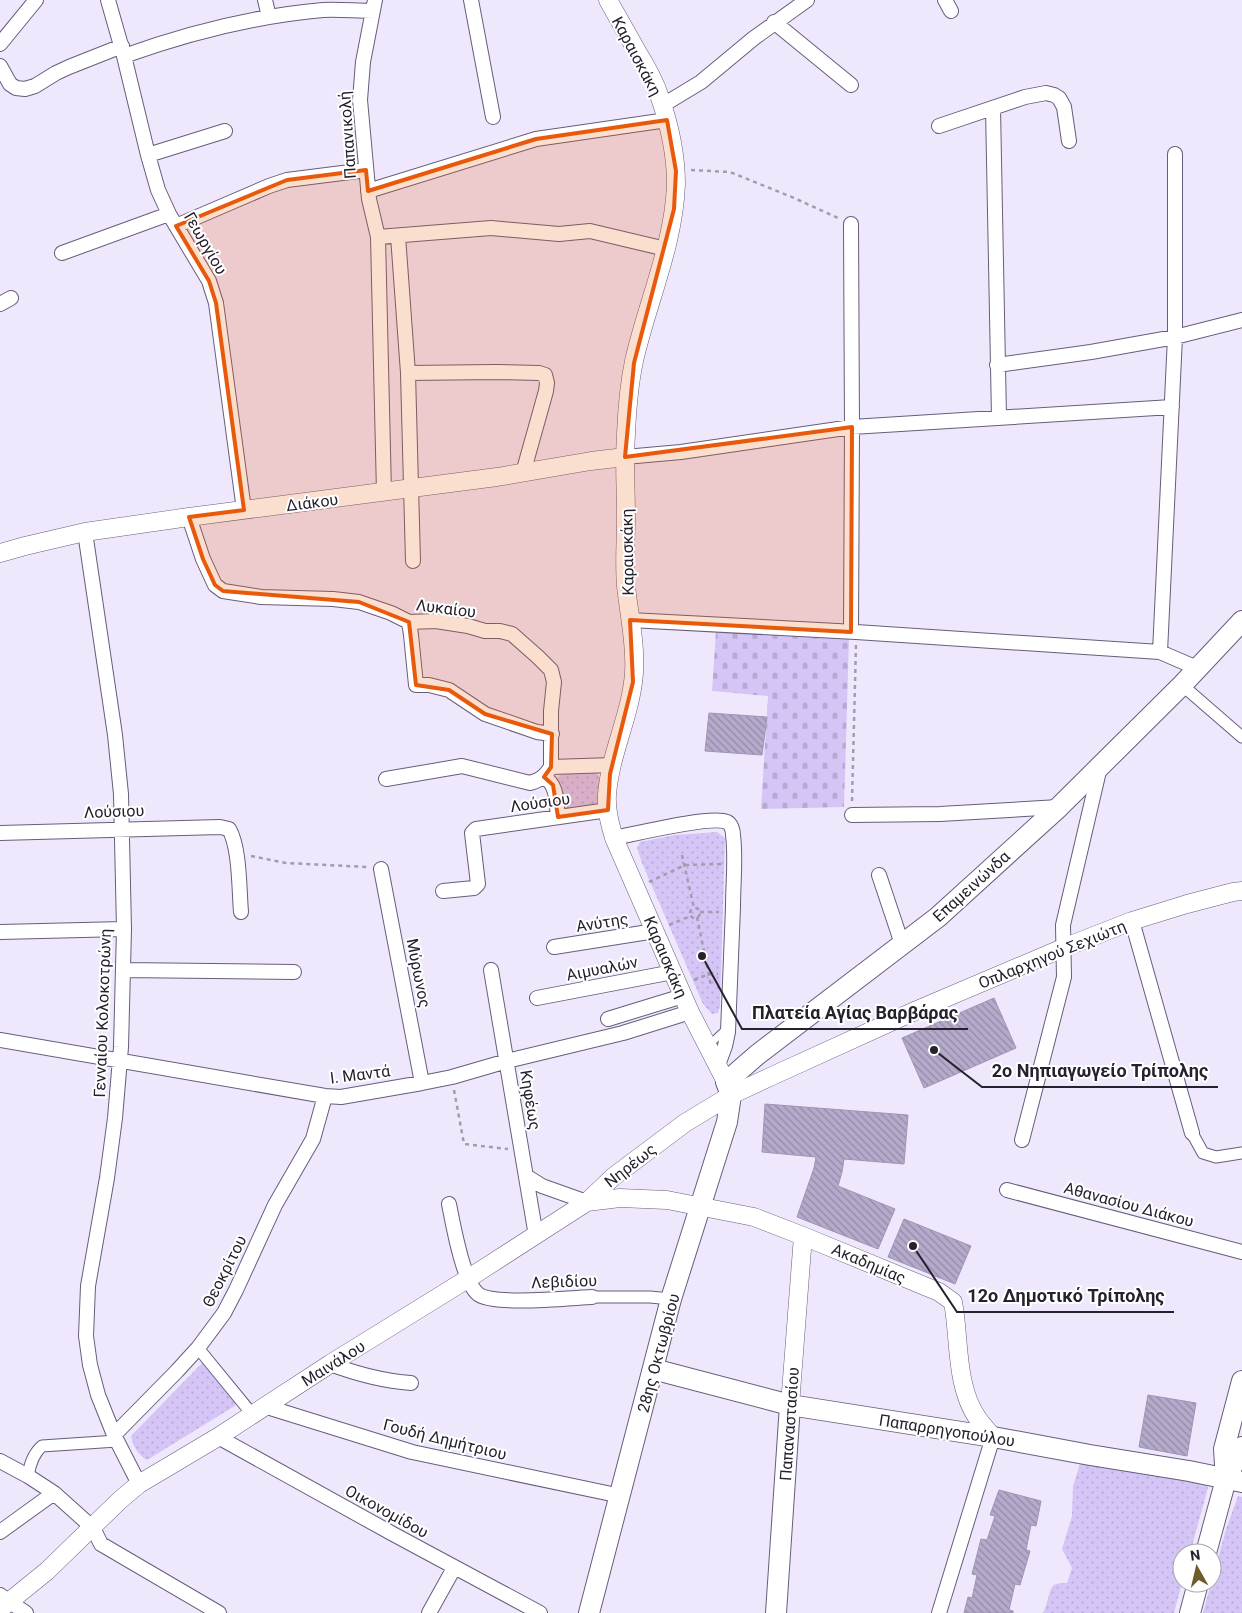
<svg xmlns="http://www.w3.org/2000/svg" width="1242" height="1613" font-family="Roboto,sans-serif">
  <defs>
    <pattern id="grass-dots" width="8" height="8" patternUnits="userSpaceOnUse" patternTransform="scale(1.25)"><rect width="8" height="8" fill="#d5c5f6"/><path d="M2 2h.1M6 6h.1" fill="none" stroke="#b7a9d3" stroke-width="1.8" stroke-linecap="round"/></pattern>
    <pattern id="cemetery-stones" width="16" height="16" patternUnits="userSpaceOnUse" patternTransform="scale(1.25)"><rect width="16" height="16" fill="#d5c5f6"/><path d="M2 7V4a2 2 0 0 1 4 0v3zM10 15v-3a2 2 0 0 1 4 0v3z" fill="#b7a9d3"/></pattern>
    <pattern id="building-back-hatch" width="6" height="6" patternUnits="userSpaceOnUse" patternTransform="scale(1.25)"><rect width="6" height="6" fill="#b5aacb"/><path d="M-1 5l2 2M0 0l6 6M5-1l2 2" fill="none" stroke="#938aa5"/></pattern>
  </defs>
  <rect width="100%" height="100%" fill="#efe8fd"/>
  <path fill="url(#grass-dots)" d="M587,770L596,771C602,781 603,796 599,806L563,810L559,803L557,779L560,775Z
    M717,832L725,838L720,1006L718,1013L712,1014L703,1004L642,863L637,848L640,842L675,835Z
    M204,1361L238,1404L147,1460C138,1455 133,1446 131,1436Z
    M1081,1460L1202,1478L1208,1488L1190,1553H1182V1583L1174,1613H1043C1047,1607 1049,1588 1054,1585C1058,1583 1064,1583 1067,1583L1072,1568L1062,1549L1072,1516L1073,1486Z
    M1238,1496L1242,1497V1613H1203L1226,1529Z"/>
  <path fill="url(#cemetery-stones)" d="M716,631L849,639L844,807L761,809L768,696L712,691Z"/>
  <path fill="url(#building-back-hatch)" stroke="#9f95b4" d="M709,713L767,717L762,755L705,751Z
    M994,998L1016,1048L924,1088L902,1038Z
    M765,1104L908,1115L904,1164L844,1159L842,1172L838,1186L895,1209L878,1249L797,1217L814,1168L816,1157L762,1152Z
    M904,1219L971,1246L955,1284L888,1257Z
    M1148,1395L1196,1403L1187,1456L1139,1447Z
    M999,1490L1041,1501L1036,1526L1031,1525L1026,1550L1030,1551L1020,1585L1015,1584L1009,1610L1013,1611V1613H964L968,1597L972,1598L977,1575L972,1574L981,1539L987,1540L995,1516L990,1515Z"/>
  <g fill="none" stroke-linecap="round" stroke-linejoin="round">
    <g stroke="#675d7a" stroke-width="9">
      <path id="service" d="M709,1045L726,1029"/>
    </g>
    <g stroke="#675d7a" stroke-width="13">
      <path id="pedestrian" d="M1182,685L1242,737
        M1192,1133L1203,1153L1216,1157L1242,1153
        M592,1297H650L671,1299
        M198,1348L252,1414
        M28,1476C30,1464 33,1454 42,1446L117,1441"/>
    </g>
    <g stroke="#675d7a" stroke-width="16">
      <path id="minor" d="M108,0L124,56L148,155L158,190L169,214L209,281L216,303L244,510
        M265,0L269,17
        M375,0L363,62L360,100L369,199L378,237L384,493
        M471,0L493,117
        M945,0L951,11
        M774,22L851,85
        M0,44L36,0
        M124,56C188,33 255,16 323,10C339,9 356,11 373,11
        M0,66L10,84L16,88L25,89L35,86L56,73L69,67L122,46
        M663,105L701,82L754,38L807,0
        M993,108L999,418
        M939,126L1025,97L1046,93L1054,95L1059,98L1064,107L1069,141
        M148,155L225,131
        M368,191L536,139L667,120
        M176,226L269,186L287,180L366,170
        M398,236L408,373L413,561
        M378,237L491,228L559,234L590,231L666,249
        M62,253L169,214
        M0,304L11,298
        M997,365L1091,352L1175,337L1242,320
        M408,373L496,372L539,373L545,375L547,383L546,391L523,473
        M625,457L681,452L852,427L1172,407
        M189,517L203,559L215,585L223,591L261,597L333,599L359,602L391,613L409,622L436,621L468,626L485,631H500L512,634L538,657L551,670L554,682L551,711V767
        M85,532L115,735L121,794L124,929L121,1047L115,1118L107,1178L88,1286L86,1336L90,1365L98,1395L114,1435L139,1484
        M630,620L856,632L1160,652L1197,668
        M409,622L411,635L416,685H429L449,690L485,714L537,732L552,734
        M851,632L852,427L851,224
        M1160,652L1175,337V154
        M544,777C558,785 556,803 558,817
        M386,779L462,766L530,783C541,780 545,776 551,767L613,765
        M852,815L940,814L1059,807
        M0,833L220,827L229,829C240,848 239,889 241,912
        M614,838C635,834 711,815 727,822C731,824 733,830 733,835C736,858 733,883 733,907C731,949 730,990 728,1032L725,1046L718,1065
        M381,869L422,1083
        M879,875L902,944
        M443,891L474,888L478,884L472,833L476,829L608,810
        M1132,921L1192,1133
        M0,932L124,929
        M554,947L655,931
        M123,970L294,972
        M491,970L536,1236
        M537,998L673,972
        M608,1019L683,996
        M0,1040L325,1096L341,1097L422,1083L452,1077L507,1061L623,1033L690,1012
        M1022,1140L1064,977L1063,925L1100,767
        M526,1176L542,1186L587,1202
        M1007,1190L1242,1252
        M449,1204C453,1224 463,1282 478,1294C493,1306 570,1298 592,1297
        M330,1364C357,1374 382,1381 411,1383
        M264,1406L412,1452L621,1496
        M114,1435L177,1371L198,1348L224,1313L236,1290L275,1205L313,1139L325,1096
        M218,1437L393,1534L540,1613
        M0,1461L28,1476L54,1493L93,1528L101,1544L219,1613
        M0,1532L54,1493
        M0,1595L26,1613
        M429,1613L454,1568
        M939,1613L993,1437"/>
    </g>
    <g stroke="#675d7a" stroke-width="19">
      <path id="tertiary" d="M608,0C618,18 628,35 638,53C646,66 654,80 659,95C669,123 676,155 676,184C674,245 647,303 634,361C629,385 627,410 626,434C624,462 626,490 626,517C626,540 624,563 626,586C629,615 636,644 634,673C631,715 610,753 607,795C606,810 610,824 614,838L690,1012L726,1082
        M0,553L25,546L85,532L189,517L497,477L591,461L625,457
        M587,1202L613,1177L685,1123L731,1095L772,1076L917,1010L1063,948L1132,921L1187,904L1233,892L1242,891
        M790,1405L803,1236
        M0,1609L47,1571L120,1500L139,1484L218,1437L330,1364L469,1278L587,1202L620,1198L667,1200L754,1217L803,1236L939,1292L953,1302C960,1340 955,1386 978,1419C983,1426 988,1431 993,1437"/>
    </g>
    <g stroke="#675d7a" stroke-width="22">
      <path id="secondary" d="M653,1369L790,1405L993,1437L1090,1455L1189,1471L1242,1482
        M1226,1479L1224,1449L1242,1381
        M1206,1553L1226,1479L1242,1447
        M589,1613L671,1299L727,1122L731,1095L726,1082L757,1055L938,917L1059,807L1182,685L1242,621
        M776,1613L790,1405
        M1190,1613L1198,1583"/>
    </g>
    <path stroke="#a29cae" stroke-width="2.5" stroke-dasharray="4 4" stroke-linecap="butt" d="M691,170L730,172L794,198L838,218
      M852,801L856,644
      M682,855L694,908
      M251,856L286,863L367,867
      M649,882L685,865L722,864
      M690 913a5 5 0 1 1 10 0a5 5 0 1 1-10 0Z
      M700,912H719
      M697,917L711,986
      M669,925L691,916
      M694,980L709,974H718
      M454,1090L464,1144L508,1149"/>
    <use href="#service" stroke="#fff" stroke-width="7"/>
    <use href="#pedestrian" stroke="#fff" stroke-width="11"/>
    <use href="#minor" stroke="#fff" stroke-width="14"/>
    <use href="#tertiary" stroke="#fff" stroke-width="18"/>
    <use href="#secondary" stroke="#fff" stroke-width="20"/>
  </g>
  <path fill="#e8590c" fill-opacity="0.2" stroke="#e8590c" stroke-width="4" stroke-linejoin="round" d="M667,120L676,171L674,209L634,363L625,457L852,427L851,632L630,620L633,682L610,774L608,810L558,817L553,785L544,777L551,767L552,734L485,714L449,690L416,685L409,622L359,602L223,591L215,585L203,559L189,517L244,510L216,303L209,281L176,226L287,180L366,170L368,191L536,139Z"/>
  <g text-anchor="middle" stroke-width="4" stroke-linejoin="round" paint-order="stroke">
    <g font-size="16" fill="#25212d" stroke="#fff">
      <text transform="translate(637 56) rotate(62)" y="6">Καραισκάκη</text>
      <text transform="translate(347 135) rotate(-94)" y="6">Παπανικολή</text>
      <text transform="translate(206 243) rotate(60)" y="6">Γεωργίου</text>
      <text transform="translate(312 502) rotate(-7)" y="6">Διάκου</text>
      <text transform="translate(627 552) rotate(-91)" y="6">Καραισκάκη</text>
      <text transform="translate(446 608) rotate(7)" y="6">Λυκαίου</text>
      <text transform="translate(540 802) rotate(-8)" y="6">Λούσιου</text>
      <text transform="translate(114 811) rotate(-2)" y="6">Λούσιου</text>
      <text transform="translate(971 886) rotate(-42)" y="6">Επαμεινώνδα</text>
      <text transform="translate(602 922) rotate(-9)" y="6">Ανύτης</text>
      <text transform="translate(1052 954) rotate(-22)" y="6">Οπλαρχηγού Σεχιώτη</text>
      <text transform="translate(666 957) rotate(67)" y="6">Καραισκάκη</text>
      <text transform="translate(602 968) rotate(-11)" y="6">Αιμυαλών</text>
      <text transform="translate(419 973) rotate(79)" y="6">Μύρωνος</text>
      <text transform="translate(102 1013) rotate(-88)" y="6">Γενναίου Κολοκοτρώνη</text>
      <text transform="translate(360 1074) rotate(-7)" y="6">Ι. Μαντά</text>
      <text transform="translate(531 1100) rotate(81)" y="6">Κηφέως</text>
      <text transform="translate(630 1165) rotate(-38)" y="6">Νηρέως</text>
      <text transform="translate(1129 1204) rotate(15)" y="6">Αθανασίου Διάκου</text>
      <text transform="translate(869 1263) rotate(23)" y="6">Ακαδημίας</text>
      <text transform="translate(224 1271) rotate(-63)" y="6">Θεοκρίτου</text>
      <text transform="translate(564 1281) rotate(-2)" y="6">Λεβιδίου</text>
      <text transform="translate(658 1353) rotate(-75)" y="6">28ης Οκτωβρίου</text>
      <text transform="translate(333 1363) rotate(-32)" y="6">Μαινάλου</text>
      <text transform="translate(789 1424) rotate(-86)" y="6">Παπαναστασίου</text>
      <text transform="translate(947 1430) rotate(9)" y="6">Παπαρρηγοπούλου</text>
      <text transform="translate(445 1439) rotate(14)" y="6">Γουδή Δημήτριου</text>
      <text transform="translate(387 1511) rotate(29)" y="6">Οικονομίδου</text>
    </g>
  </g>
  <path fill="none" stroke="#25212d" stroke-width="2" d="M702 956L742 1029H968M934 1050L982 1087H1218M913 1246L957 1312H1174"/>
  <g fill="#25212d" stroke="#fff" stroke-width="2">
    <circle cx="702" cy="956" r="5"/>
    <circle cx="934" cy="1050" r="5"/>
    <circle cx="913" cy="1246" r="5"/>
  </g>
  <g font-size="18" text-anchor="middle" font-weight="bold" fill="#25212d" stroke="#fff" stroke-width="4" stroke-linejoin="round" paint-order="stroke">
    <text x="855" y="1019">Πλατεία Αγίας Βαρβάρας</text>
    <text x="1100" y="1077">2ο Νηπιαγωγείο Τρίπολης</text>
    <text x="1066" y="1302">12ο Δημοτικό Τρίπολης</text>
  </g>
  <g transform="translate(1197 1568) rotate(352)"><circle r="24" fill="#ffffff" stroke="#a8a6ab"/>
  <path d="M0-4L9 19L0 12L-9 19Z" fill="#6e5d2b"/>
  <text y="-8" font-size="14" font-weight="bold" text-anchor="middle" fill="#25212d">N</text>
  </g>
</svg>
